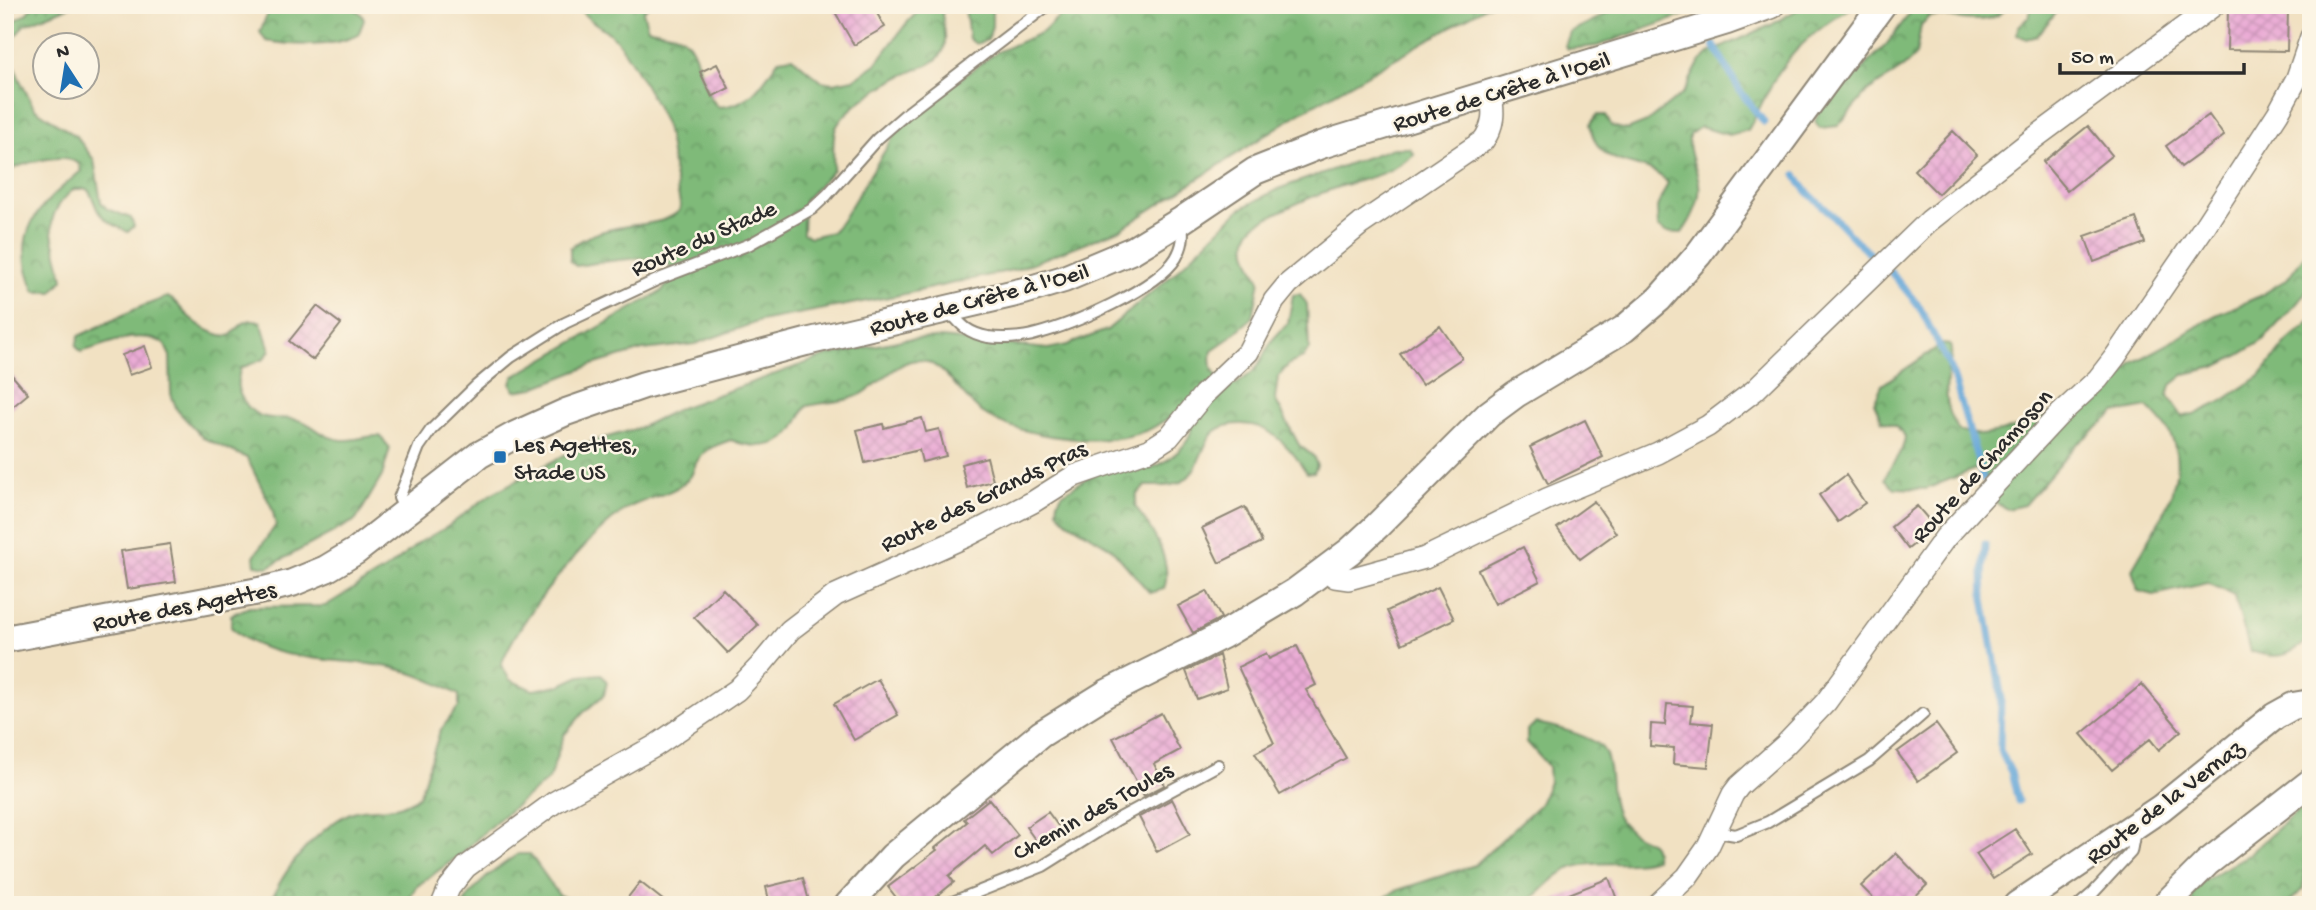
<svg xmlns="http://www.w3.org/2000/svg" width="2316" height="910" font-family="'Gochi Hand',sans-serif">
  <defs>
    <pattern id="forest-crowns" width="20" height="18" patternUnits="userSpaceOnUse" patternTransform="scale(1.75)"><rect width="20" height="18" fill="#7fba79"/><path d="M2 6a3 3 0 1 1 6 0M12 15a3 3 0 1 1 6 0" fill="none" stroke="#689763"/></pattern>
    <pattern id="building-cross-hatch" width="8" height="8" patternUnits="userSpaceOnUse" patternTransform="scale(1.75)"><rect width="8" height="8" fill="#eaacd5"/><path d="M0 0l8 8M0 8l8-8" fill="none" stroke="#c994b7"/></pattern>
  </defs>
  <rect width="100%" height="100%" fill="#fcf5e5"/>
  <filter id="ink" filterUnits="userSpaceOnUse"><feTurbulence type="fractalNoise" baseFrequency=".0143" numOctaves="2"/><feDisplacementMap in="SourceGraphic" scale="14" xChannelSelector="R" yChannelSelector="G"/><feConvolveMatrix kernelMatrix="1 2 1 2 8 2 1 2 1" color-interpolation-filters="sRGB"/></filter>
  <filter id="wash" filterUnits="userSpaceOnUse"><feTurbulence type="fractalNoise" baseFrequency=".00686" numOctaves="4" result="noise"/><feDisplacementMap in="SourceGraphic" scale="28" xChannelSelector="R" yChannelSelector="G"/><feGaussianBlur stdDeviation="1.57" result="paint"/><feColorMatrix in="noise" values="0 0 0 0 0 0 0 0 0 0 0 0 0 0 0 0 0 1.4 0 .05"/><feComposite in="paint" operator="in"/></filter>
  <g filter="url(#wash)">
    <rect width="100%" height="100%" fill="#f1e1c2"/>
    <path fill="url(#forest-crowns)" stroke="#557252" stroke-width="2" d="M34,5H73L24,25L15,37L12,58L19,78L34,108L76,136L94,160L101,202L107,209L131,218L134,226L128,232C118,227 104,221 98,211C94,203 93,196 87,189H74C36,221 57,240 63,280L52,292H35C8,233 38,207 81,171L79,164C75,162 69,158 64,158C47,157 18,164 5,174V27L26,14Z
      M271,5H352L362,15L364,20L358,35C329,48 298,46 266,41L260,32Z
      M582,5H649L643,12L648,28C659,32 672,32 680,36C702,47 698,91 719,107C752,104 762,84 779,59L792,57L821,81L833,83L854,79L876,64L906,24L924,5H949L942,13C943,25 948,40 943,51C937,65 915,69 902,76C883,85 840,111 835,131C832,143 834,158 833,170L804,201L803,233L810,237L832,232L841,222L895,134L901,127L947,89L995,53L1043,32L1070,5H1489L1298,114L1121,229L1017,269L900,295L760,321L695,344L643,350L592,365L534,388L515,391L511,384L513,377L662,291L668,284L671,266C652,251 600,263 576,266L570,261V248C585,236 603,230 622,227C642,223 665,225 680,210C681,200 677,194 676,184C672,167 671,148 667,131C663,114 629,56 618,42C608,28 591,24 581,11Z
      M957,5H992V26L988,40L976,44L969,39L965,8Z
      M1617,5H1712L1597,46L1568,49L1565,46L1570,32L1603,16Z
      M1805,5H1856C1826,23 1799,42 1779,72C1767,90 1759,111 1748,130L1729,135L1700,127L1689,135C1688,150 1693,160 1697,174C1704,194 1694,216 1682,233L1665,232L1658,227L1657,207L1668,183C1643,154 1599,175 1590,125L1597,115H1606L1611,126L1627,130L1647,122L1684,92L1699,63L1709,53L1771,25Z
      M1916,5H2010C1989,30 1958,16 1930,16L1921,25L1916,55L1904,67L1867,92L1838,126L1820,128L1815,122L1819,111L1886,45Z
      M2027,5H2061V6L2037,36L2026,39L2017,34L2018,27L2029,17L2031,9Z
      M1393,148H1409L1414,154C1387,176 1373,176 1341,186C1320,193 1297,203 1277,213C1271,217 1259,221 1254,226C1238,243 1251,264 1260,280L1253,317L1228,339L1212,350C1209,369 1214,374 1227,387L1237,384L1255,370L1273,339L1288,323L1293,295L1300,294L1307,304L1309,349L1303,358L1289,364L1278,377L1275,399L1299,445L1313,456L1317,465L1314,472L1307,473C1299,460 1288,446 1275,436C1259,422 1225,418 1211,436C1202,447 1200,464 1190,475C1179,488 1161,486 1145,486L1137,494L1135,506C1151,528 1174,561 1164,589L1150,593L1111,548L1068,522L1057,511L1058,501L1062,494L1114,461C1124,463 1137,468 1148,468C1163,467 1192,444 1191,428L1177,416C1166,418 1164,421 1154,427C1148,431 1137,434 1129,436C1088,445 1018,436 983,413C963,400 943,360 918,360C900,360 883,380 868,390C851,403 828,401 807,406C800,414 799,422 793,430C779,450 750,448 731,440C716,445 704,449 696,463C694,467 693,474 690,477C675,495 646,497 628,508C588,533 516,622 501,665L510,680L533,690L561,685L580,676L601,674L607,682L604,695L583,713L564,735L549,779L493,824L461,854L416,887L406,905H271C276,875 326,819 356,811C370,808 385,810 399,806C406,804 412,800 419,797L440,731L459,706V695C436,682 409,670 383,666C338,658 264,663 231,627V615L249,607L325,606L391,566L420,542L447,527L491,494L572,451L594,441L639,428L680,408L826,356L906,339L941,338L1048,349L1067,345L1107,330L1178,270L1240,209L1278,189Z
      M2311,246V285L2298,302L2262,341L2239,355L2215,367L2185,374L2171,385L2168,396L2182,416L2194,415L2221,402L2260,376L2287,342L2311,321V548L2308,550L2311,565V638C2289,657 2278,660 2250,651L2234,595L2208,583L2154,595L2138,591L2132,569C2153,531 2194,477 2169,432C2164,423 2155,415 2148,407L2115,413L2076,445L2024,505L2007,509L1992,501C1990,488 1990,472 1975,469L1926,489L1895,488L1885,479C1890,462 1905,453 1905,436L1896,426L1882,421L1874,403L1882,385L1942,344L1950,345C1953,355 1950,362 1948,372C1944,394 1947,412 1959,431L1981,435L2001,432L2032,422L2119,380L2133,363L2172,342L2214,316L2260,296L2287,279Z
      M167,297C176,300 178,306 184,312C196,324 213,336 230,336C239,327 247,315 261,322L270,350L264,359L241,368C236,382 236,390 245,403C262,427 282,413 304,422C319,429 323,438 342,440C355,441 367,435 380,436L390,448L382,476L356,520L268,567L255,565L254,556L276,525L272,508L247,458L203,438L177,410L171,394L170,356L164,343C134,329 110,344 81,352L76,346L79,336L138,308Z
      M1536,723C1553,726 1583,734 1598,744C1616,757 1606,796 1618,817C1621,822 1628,829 1633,833C1644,842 1657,838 1655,859C1631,867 1603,860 1578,866C1556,871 1542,893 1524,905H1374L1395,891L1475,865L1539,805L1549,782L1548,766L1527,742V730Z
      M2311,799V852L2305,861L2304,889L2289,902L2278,905H2262L2242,901L2233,905H2193L2192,896L2202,882L2249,854Z
      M518,854H530L559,895L580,905H463C476,883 497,868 518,854Z"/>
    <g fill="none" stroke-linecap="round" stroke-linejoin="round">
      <path stroke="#64a6d8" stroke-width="7" d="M1714,45L1740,91L1764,122
        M1796,175C1804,192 1817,200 1829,212C1844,227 1856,242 1873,256
        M1889,270L1919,306L1952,371L1983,479
        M1985,544L1983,574L1984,599L2001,694L2000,750L2011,772L2018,801"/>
    </g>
    <g id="blocks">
      <path fill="url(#building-cross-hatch)" d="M831,5H872L885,27L854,45Z
        M2228,9L2288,10L2287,51L2227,50Z
        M717,64L729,88L712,97L700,72Z
        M2209,115L2224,136L2181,167L2166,146Z
        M2088,126L2112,155L2067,191L2043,162Z
        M1953,131L1977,155L1938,194L1914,170Z
        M2136,218L2145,243L2094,262L2085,236Z
        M317,306L341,324L313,360L289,341Z
        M1440,326L1462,358L1422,385L1400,354Z
        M145,346L152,367L129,375L122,355Z
        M5,367L28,394L5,413Z
        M922,418L926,432L939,429L946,456L922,462L919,450L865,463L857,430L883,424L884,428Z
        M1585,420L1603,457L1548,484L1530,447Z
        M987,457L993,481L967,488L961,464Z
        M1846,475L1865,503L1838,522L1819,495Z
        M1594,501L1616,533L1580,559L1557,528Z
        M1917,506L1935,527L1908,549L1891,527Z
        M1245,507L1262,542L1219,563L1202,528Z
        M170,544L176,582L127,589L121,551Z
        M1523,547L1540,581L1495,604L1478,570Z
        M1438,587L1454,619L1402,644L1387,611Z
        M723,589L758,625L728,653L694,617Z
        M1207,591L1221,618L1193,633L1178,606Z
        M1297,646L1316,685L1306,690L1346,758L1280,795L1255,753L1274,743L1238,667L1266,653L1269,659Z
        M1219,655L1227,688L1197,699L1186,671Z
        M878,679L898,715L854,740L834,704Z
        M2142,684L2181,731L2159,750L2150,739L2112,770L2081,734Z
        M1667,704L1693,706L1691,722L1713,724L1708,767L1673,764L1674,748L1650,746L1651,724L1665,725Z
        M1161,713L1180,750L1154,764L1165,785L1144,796L1113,738Z
        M1936,724L1957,753L1918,781L1897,752Z
        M989,799L1018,835L993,855L985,846L949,876L954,882L926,905H902L888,887L937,850L935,848L967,822L964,819Z
        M1172,799L1190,834L1157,852L1139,817Z
        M1048,812L1061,830L1039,845L1026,827Z
        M2015,829L2032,854L1993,879L1976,854Z
        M1896,853L1927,885L1906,905H1880L1861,886Z
        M803,878L810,905H770L766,887Z
        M1609,878L1619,905H1544V904Z
        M640,882L669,905H622Z"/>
    </g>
  </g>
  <g filter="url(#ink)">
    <use href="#blocks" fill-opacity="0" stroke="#8e8676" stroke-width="2"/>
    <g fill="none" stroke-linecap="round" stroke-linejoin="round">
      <g stroke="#8e8676" stroke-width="14">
        <path id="service" d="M949,311C962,326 968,333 988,337C1001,339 1023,338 1036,334C1071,325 1157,289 1176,258C1183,246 1184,237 1182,223
          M405,511L399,498L419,447L431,430L476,386L511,357L565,323L659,279L750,244L812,209L827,195L877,139L906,114L1048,5
          M1717,832L1736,835L1768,822L1869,761L1923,714
          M945,905L1043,866L1118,819L1218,765
          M2079,905L2093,893L2131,852L2135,831"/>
      </g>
      <g stroke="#8e8676" stroke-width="24">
        <path id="minor" d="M1326,570L1335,577L1349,579L1425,558L1547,499L1658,453L1708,426L1754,391L1929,221L2033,139L2214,5
          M442,905L449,888L466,867L555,802L655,746L737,690L760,666L790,630L836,595L967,536L1033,502L1074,476L1149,450L1169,437L1204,394L1248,352L1274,301L1288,284L1361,224L1483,141C1494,126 1495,112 1490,93
          M1657,905L1687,877L1708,847L1733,794L1739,786L1785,745L1826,702L1945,538L2057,417L2098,379L2115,357L2206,224L2278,113L2297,78L2311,37"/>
      </g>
      <g stroke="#8e8676" stroke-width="30">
        <path id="tertiary" d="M5,639L264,590L292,583L326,569L356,551L479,455L515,435L566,412L644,385L806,342L1024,291L1064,279L1133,250L1182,220L1255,171L1321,145L1727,21L1771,5
          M848,905L893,856L1041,734L1107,693L1223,635L1295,592L1350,551L1377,526L1489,414L1516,394L1624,329L1659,299L1698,255L1882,5
          M2017,905L2161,808L2275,716L2293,706L2311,703
          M2165,905L2207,863L2311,782"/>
      </g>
      <use href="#service" stroke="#fff" stroke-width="10"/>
      <use href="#minor" stroke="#fff" stroke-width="21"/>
      <use href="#tertiary" stroke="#fff" stroke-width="26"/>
    </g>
  </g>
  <rect fill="#1f6fb2" stroke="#fcf5e5" stroke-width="2.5" x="493" y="450" width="14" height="14" rx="3.5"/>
  <g text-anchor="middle" stroke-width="5" stroke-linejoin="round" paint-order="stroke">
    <g font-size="24" fill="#2b2b2b" stroke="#fcf5e5">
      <text transform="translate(1501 90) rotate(-17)" y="8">Route de Crête à l'Oeil</text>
      <text transform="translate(703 237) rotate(-24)" y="8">Route du Stade</text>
      <text transform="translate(979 298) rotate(-15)" y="8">Route de Crête à l'Oeil</text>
      <text transform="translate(1981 465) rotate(-48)" y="8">Route de Chamoson</text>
      <text transform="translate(983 495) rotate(-26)" y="8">Route des Grands Pras</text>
      <text transform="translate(184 605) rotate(-11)" y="8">Route des Agettes</text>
      <text transform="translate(2164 801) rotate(-37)" y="8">Route de la Vernaz</text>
      <text transform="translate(1092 810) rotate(-29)" y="8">Chemin des Toules</text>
    </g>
    <g font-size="24" fill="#2b2b2b" stroke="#fcf5e5" text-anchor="start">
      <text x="514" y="451">Les Agettes,<tspan x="514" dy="28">Stade US</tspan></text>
    </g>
  </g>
  <rect width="2316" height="910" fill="none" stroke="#fcf5e5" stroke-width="28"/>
  <g transform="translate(66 66) rotate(348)"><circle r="33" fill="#fcf5e5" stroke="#a8a49b" stroke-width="2"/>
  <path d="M0-5L12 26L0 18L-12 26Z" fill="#1f6fb2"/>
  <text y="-10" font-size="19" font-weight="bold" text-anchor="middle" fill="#2b2b2b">N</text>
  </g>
  <path d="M2060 63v10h184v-10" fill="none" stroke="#2b2b2b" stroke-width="3.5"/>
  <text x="2071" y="63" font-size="21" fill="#2b2b2b" stroke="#fcf5e5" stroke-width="5" paint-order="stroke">50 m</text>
</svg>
